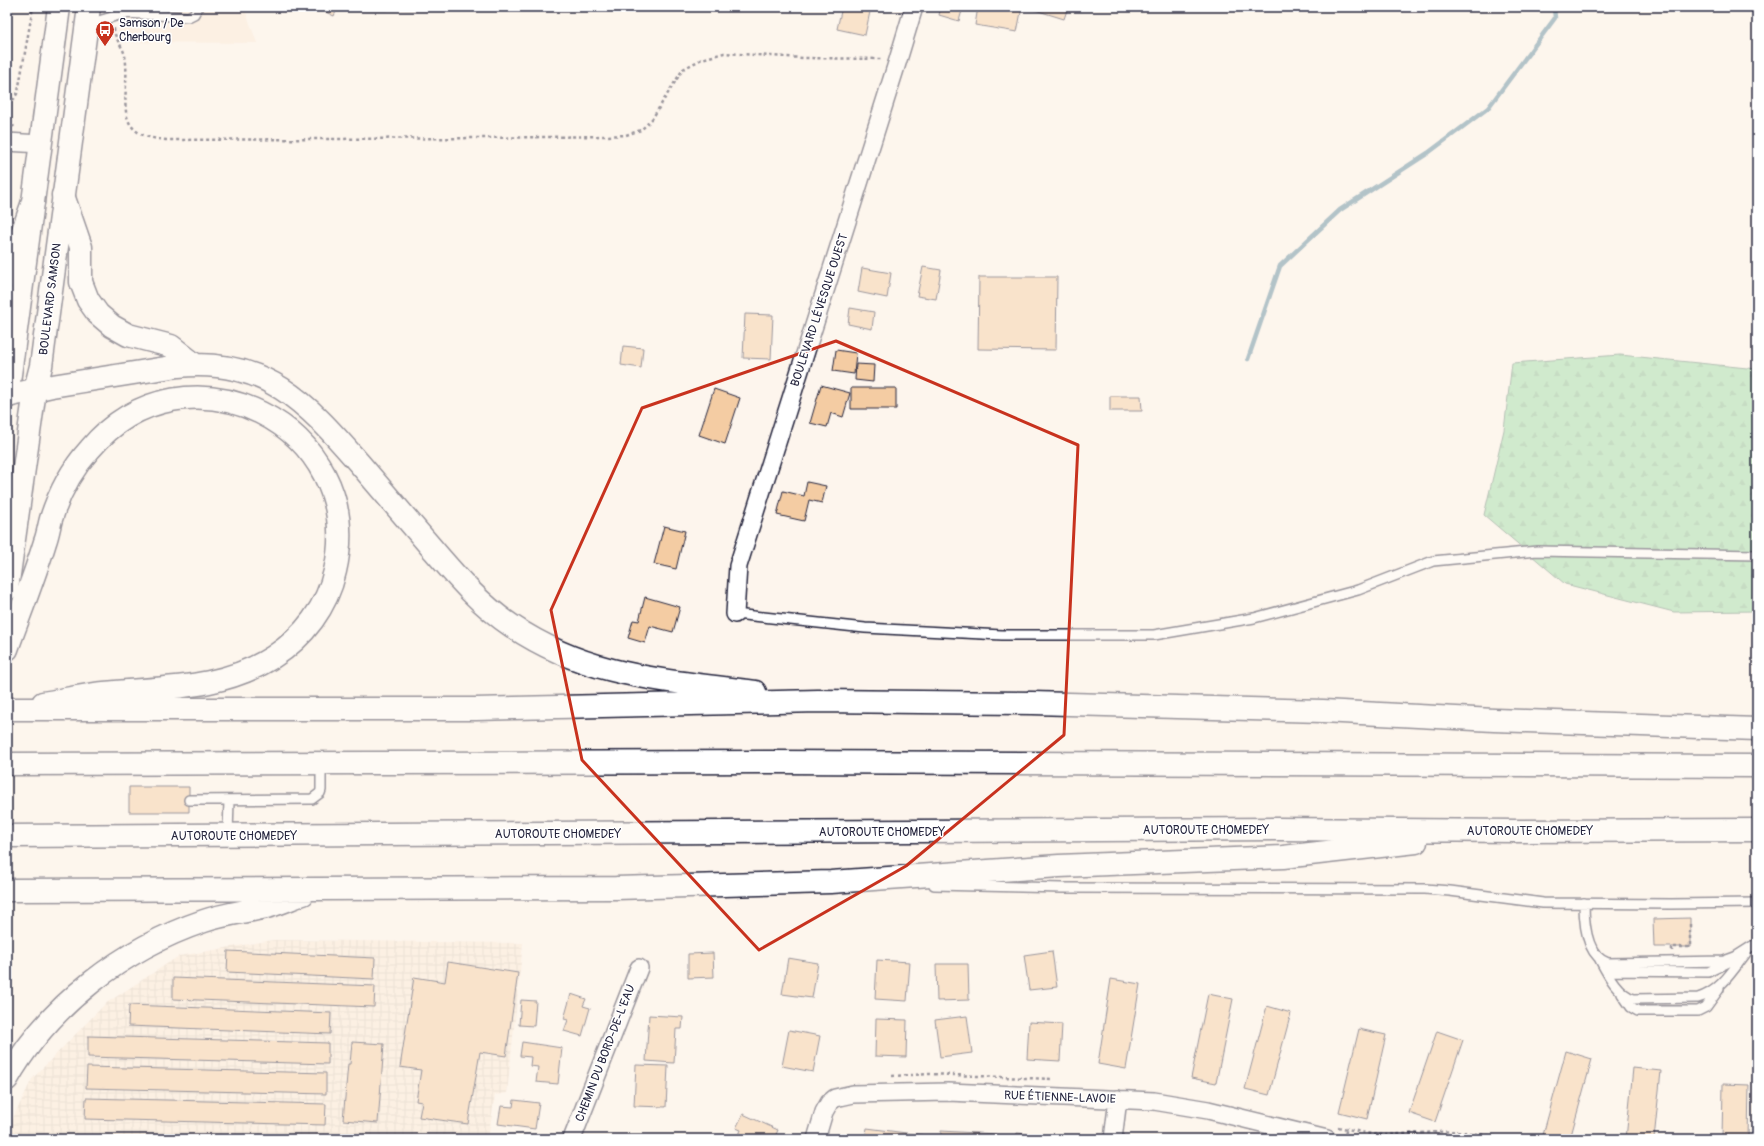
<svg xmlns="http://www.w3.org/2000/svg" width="1764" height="1146" font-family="Pangolin,sans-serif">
  <defs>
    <pattern id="industrial-grid" width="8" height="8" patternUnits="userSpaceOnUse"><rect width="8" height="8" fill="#fae9d7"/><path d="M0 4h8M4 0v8" fill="none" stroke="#d6c8b9"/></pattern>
    <pattern id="forest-firs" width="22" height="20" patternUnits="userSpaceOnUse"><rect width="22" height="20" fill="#9adca7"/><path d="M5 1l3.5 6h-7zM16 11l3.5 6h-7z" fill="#84bc91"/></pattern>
  </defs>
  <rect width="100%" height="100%" fill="#fdf5ed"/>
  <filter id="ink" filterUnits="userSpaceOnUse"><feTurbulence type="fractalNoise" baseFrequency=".025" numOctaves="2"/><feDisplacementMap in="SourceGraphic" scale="8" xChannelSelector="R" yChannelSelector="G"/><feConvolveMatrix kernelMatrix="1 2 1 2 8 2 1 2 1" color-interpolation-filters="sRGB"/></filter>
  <g filter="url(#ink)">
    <path fill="#fae9d7" d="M120,7H244L257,43L123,42L119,37L118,32Z"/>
    <path fill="url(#industrial-grid)" d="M273,940L523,943L507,1093L495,1095L488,1139H7V1130L32,1079L105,1004L179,956Z"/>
    <path fill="url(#forest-firs)" stroke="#5e7f71" d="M1620,355L1757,369V611L1674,612L1565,584L1484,515L1504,430L1512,363Z"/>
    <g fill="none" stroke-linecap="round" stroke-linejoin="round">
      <path stroke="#58859b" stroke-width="4.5" d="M1248,359L1280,266L1340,210L1428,153L1488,108L1555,18L1554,7"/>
    </g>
    <path fill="#f4cca3" stroke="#22223b" d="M315,7H338L334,16Z
      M355,7H388V10H355Z
      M395,7H430V10L395,9Z
      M438,7H472V9L438,8Z
      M479,7H513V10L479,8Z
      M645,7H679V8H645Z
      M842,7H871L865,35L837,29Z
      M941,7H963L959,21L939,15Z
      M978,7H1022L1017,32L975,25Z
      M1032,7H1068L1064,19L1032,9Z
      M923,267L941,270L936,299L917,296Z
      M862,268L891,273L887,298L858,292Z
      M979,277H1057L1056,350L978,349Z
      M850,308L874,312L872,329L848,324Z
      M745,314L773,315L771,359L743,358Z
      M623,346L643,348L641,368L621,365Z
      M836,350L856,353L854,374L833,371Z
      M856,364L874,365L873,382L855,380Z
      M821,385L850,393L843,417L831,413L827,427L810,423Z
      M851,388H896V409H851Z
      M714,389L740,398L725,444L699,435Z
      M1110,396H1141L1142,411H1110Z
      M807,482L826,486L822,503L809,500L804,521L777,515L783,491L804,496Z
      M664,526L685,531L676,569L654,564Z
      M645,597L680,607L673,632L650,626L645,643L628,638L633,620L639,621Z
      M129,787H189V812H129Z
      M1690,918V947H1654L1653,919Z
      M228,951L375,958L374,979L227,972Z
      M1052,951L1057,987L1029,990L1024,955Z
      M713,953L714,977L688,978V954Z
      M788,958L818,963L812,998L782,994Z
      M877,960L910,962L907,1001L875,999Z
      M448,962L518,973L506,1056L480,1052L468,1124L419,1117L422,1102L416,1101L421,1070L400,1067L414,977L445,982Z
      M936,964H968L969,1000L937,1001Z
      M173,978L375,986L374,1007L173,999Z
      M1111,979L1140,984L1126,1069L1098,1064Z
      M571,994L586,999L583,1006L590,1008L582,1036L564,1031L568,1020L564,1019Z
      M1208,994L1233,999L1216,1083L1191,1078Z
      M521,1000L536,1001L534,1026L519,1025Z
      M129,1005L331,1013L330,1034L128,1026Z
      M1267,1006L1291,1013L1269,1095L1245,1089Z
      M649,1015L683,1017L682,1029H676L674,1063L646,1061Z
      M967,1016L972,1053L940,1057L935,1020Z
      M876,1019L907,1020L906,1057L875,1056Z
      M1029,1022L1062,1024L1060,1061L1027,1059Z
      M1359,1029L1386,1035L1367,1119L1339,1112Z
      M789,1030L820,1036L813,1072L782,1066Z
      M1437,1031L1463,1040L1435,1122L1409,1113Z
      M88,1036L328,1043V1064L88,1057Z
      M352,1042L384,1044L378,1123L343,1120L348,1064H350Z
      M522,1042L562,1048L558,1084L536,1082L538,1067L530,1066L531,1057L520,1056Z
      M1566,1051L1592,1059L1570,1139H1557L1543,1135Z
      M636,1065L668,1066L666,1107L634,1106Z
      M87,1067L326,1073V1094L86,1088Z
      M1633,1068L1661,1071L1654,1139H1626Z
      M1723,1084L1749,1085L1748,1139H1722Z
      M86,1098L326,1104L325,1125L85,1119Z
      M514,1100L539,1103L535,1129L498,1124L501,1106L513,1107Z
      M743,1114L778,1130L774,1139H737L741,1130L736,1128Z
      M867,1128L922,1135V1139H865Z
      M941,1131L996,1134L995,1139H941Z
      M1017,1133L1073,1139H1016Z"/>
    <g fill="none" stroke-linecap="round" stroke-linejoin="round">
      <g stroke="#22223b" stroke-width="12">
        <path id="service" d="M126,13L188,17L194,14L198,7
          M88,24L126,13L127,8
          M735,614L865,628L1002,635H1154L1254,618L1358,590L1433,561L1537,551L1757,555
          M189,800L312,799L320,793L321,790V763
          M228,835L229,800
          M934,885L1062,888L1425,889L1450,891L1543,903L1671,904L1757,903
          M1584,903C1584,923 1586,956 1608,963L1724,961L1735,957L1757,943
          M1599,958C1607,973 1617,994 1634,999L1698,998C1720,992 1733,970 1746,953
          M1604,964L1614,971L1708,972L1729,962
          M1622,994L1631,1007L1638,1011H1698L1706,1007L1719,989"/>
      </g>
      <g stroke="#22223b" stroke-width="20">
        <path id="minor" d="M7,142L40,144
          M735,614L738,566L898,60L914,7
          M572,1139L639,968
          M816,1139L824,1112L829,1103L835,1098L853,1094L948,1092L1154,1101L1208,1110L1327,1139
          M1113,1139L1118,1099"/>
      </g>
      <g stroke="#22223b" stroke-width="25">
        <path id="tertiary" d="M7,397L59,7
          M7,589L35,390L41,366L89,7"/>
      </g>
      <g stroke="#22223b" stroke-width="25">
        <path id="primary" d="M7,276L33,202
          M7,649C20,613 34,578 45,542C48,534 49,526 51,519C59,493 72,469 90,449C185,335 369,426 335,571C327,607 304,637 273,657C222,690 162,687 104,693C83,695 63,700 43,703"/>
      </g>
      <g stroke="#22223b" stroke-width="25">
        <path id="motorway" d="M63,195L81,247V282L88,300L98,314L112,326L128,335L171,346L194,364
          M7,396L52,386L178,366C266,358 306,402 359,463C383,491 406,518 430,546C455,575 479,604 512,626C589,678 666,680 755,692
          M7,709H476L818,701L1033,703L1323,711L1494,720L1757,729
          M7,764L771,762L1757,766
          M7,836L1278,829L1515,831L1757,830
          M7,890L616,888L831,882L1059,866L1283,857L1416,842
          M7,1079C49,1005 124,948 204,921C224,914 245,912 266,907C279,904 291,898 303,894"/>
      </g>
      <path stroke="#22223b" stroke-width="2.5" stroke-dasharray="3 3" stroke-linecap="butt" d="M114,28C114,39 123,46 125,56C132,95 106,137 169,140L485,138L606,136L626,135L641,130L652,119L683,69L702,59L724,53L803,58L882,59
        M7,103L14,99L18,92L33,7
        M7,115L14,127
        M1672,951V947H1690V923
        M892,1076L930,1074L1051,1079
        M1338,1127L1371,1134L1384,1135L1457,1131L1510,1139
        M1344,1139L1347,1127"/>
      <use href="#service" stroke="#fff" stroke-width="9"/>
      <use href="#minor" stroke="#fff" stroke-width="17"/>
      <use href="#tertiary" stroke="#fff" stroke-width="22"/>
      <use href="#primary" stroke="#fff" stroke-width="22"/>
      <use href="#motorway" stroke="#fff" stroke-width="22"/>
    </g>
  </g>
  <path d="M0 0H1764V1146H0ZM836,341L1078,445L1064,735L906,866L759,950L582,760L551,610L642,408Z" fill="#fdf5ed" fill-opacity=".55" fill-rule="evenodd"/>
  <path fill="none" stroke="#c8321e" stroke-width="3" stroke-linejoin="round" d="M836,341L1078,445L1064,735L906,866L759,950L582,760L551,610L642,408Z"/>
  <defs>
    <g id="bus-pin" transform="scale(1)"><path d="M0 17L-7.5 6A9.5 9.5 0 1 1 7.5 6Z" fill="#c8321e" stroke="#fff"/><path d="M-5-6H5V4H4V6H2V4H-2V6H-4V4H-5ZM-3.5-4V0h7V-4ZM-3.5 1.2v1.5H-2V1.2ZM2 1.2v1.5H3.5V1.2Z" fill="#fff"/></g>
  </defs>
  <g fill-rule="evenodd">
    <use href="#bus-pin" x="105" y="30"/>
  </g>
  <g text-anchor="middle" stroke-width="3" stroke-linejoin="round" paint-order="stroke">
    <g font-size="12" fill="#22223b" stroke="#fff" text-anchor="start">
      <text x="119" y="27">Samson / De<tspan x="119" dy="14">Cherbourg</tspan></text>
    </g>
    <g font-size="12" fill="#22223b" stroke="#fff">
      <text transform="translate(50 299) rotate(-83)" y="4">BOULEVARD SAMSON</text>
      <text transform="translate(819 310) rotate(-72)" y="4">BOULEVARD LÉVESQUE OUEST</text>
      <text x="1206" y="834">AUTOROUTE CHOMEDEY</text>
      <text x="1530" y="835">AUTOROUTE CHOMEDEY</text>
      <text x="882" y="836">AUTOROUTE CHOMEDEY</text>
      <text x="558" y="838">AUTOROUTE CHOMEDEY</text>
      <text x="234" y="840">AUTOROUTE CHOMEDEY</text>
      <text transform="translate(605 1053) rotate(-69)" y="4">CHEMIN DU BORD-DE-L'EAU</text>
      <text transform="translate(1060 1097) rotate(2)" y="4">RUE ÉTIENNE-LAVOIE</text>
    </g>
  </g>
  <rect width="1764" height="1146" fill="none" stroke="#fff" stroke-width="24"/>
  <rect x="12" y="12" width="1740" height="1122" fill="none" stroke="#22223b" stroke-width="1.5" filter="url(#ink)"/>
</svg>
